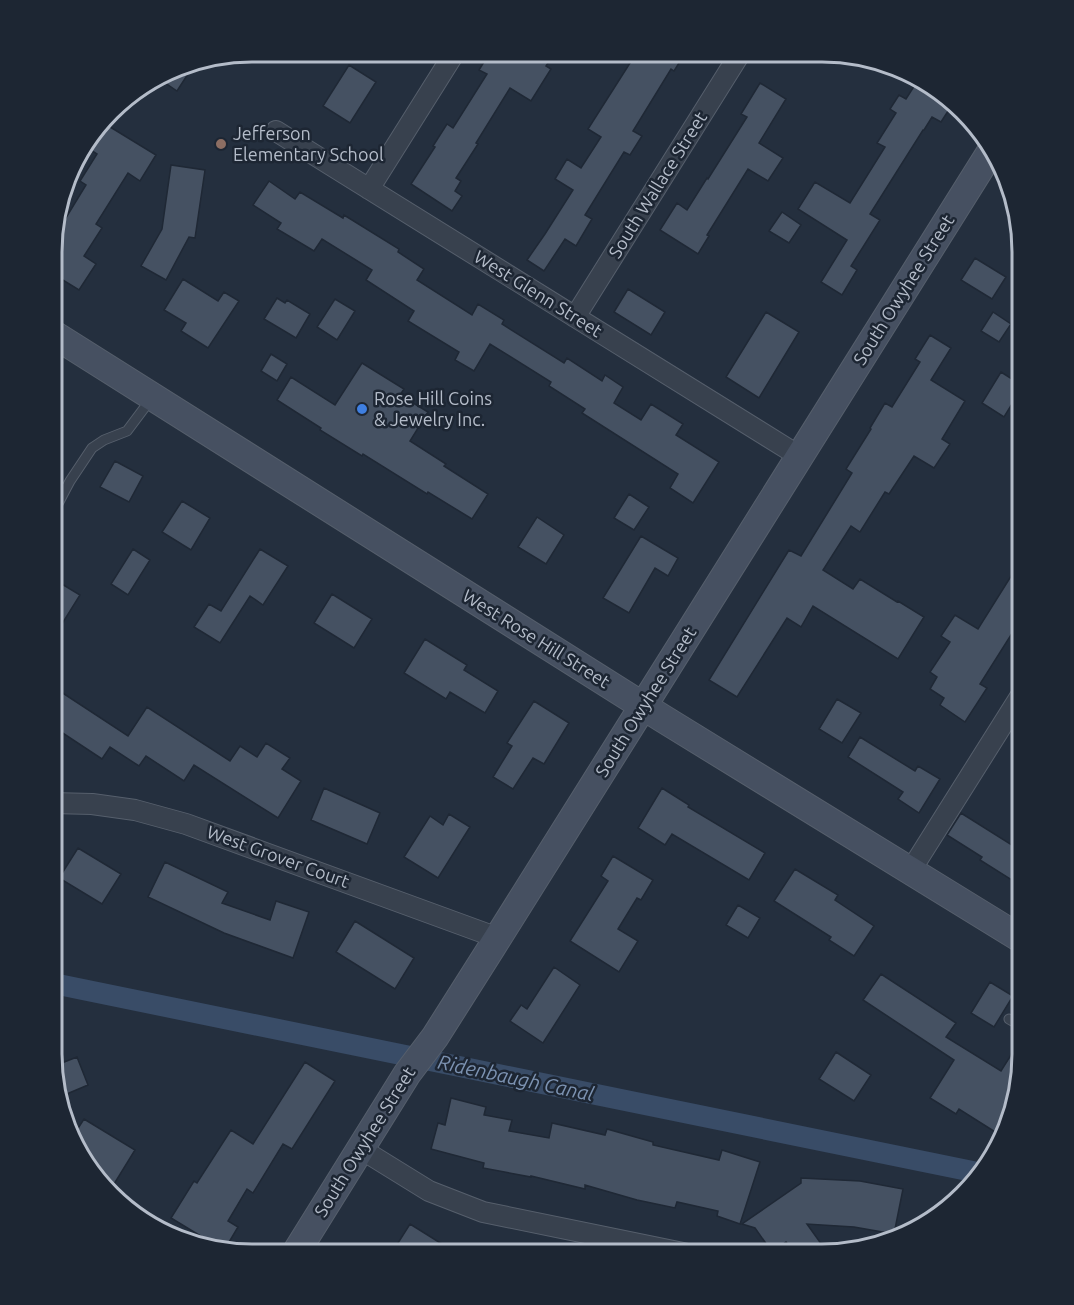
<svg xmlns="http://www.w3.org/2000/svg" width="1074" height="1305" font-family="Ubuntu,sans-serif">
  <rect width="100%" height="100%" fill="#242f3e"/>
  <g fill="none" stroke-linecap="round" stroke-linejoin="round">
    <path stroke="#394c67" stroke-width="21" d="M51,983L980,1173"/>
  </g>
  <path fill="#455162" stroke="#1f2835" stroke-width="1.5" d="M490,52H555L546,66L551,69L531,101L510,88L476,143L478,144L456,178L461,181L455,191L462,196L452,211L411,184L435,147L433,146L447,124L453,128L487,74L479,70Z
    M637,52H686L674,71L671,69L633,131L642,136L630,155L624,152L585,215L592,219L576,246L565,239L544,271L527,260L545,234L573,190L555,179L567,159L581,168L601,137L588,129Z
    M197,60L177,91L158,78L187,62Z
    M349,65L376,82L350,123L323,106Z
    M918,80L945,97L952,105L941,122L932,117L924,130H923L870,214L880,220L851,266L857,270L842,295L821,282L847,240L798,209L815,182L850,203L885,147L877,143L896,113L890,109L899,95L906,99Z
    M760,83L786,99L759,143L783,158L768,181L748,169L707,235L709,236L698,254L660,230L677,203L687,210L707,178L708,179L747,117L741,114Z
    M102,122L156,155L140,181L128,173L96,224L102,228L84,256L96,264L79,290L53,274V239L86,185L80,181L97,154L83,145Z
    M171,165L205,170L195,238L189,237L166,280L141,266L162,229Z
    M269,181L295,199L300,192L343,218L344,215L399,249L398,252L424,269L417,280L472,315L478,304L504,320L502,324L564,363L567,358L602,381L605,375L623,387L614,403L641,420L651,404L683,424L676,435L719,462L693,503L670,488L678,474L582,413L585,409L549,386L551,382L490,344L474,371L455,360L459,352L408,321L414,311L366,280L372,270L322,239L314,251L277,229L281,223L253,205Z
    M782,212L801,225L789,243L769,231Z
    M975,258L1006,277L992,299L961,280Z
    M183,279L218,301L224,292L239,301L208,348L181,331L186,323L164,310Z
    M628,289L665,312L651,335L614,312Z
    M277,298L285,303L287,300L310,314L296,338L264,319Z
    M335,299L355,311L337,340L317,327Z
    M766,312L799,332L759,398L726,377Z
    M993,312L1011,324L999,342L981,331Z
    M930,335L951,348L931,380L965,401L942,439L950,444L934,468L914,456L889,494L885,492L860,532L851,526L823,570L853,589L860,579L897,602L898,601L924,617L898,659L813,606L801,627L787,618L737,697L709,680L789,550L801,556L852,473L846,469L871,429L870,428L885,403L892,407L920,362L915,359Z
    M271,354L287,364L277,381L261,371Z
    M362,363L404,389L400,395L428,412L410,441L446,464L444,466L488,494L472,519L428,492L427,494L363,454L362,456L320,430L321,428L277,400L291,377L335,405Z
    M1001,372L1023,386L1004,417L982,403Z
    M115,461L143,476L129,502L100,487Z
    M629,494L649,507L634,530L614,518Z
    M182,501L210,518L191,550L162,532Z
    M537,517L564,535L546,564L518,547Z
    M641,536L678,558L668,576L655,568L629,613L603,598Z
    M133,549L150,560L128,595L111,584Z
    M260,549L288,566L263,605L250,596L220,643L194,627L209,604L221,611Z
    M1023,557V631L1016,627L980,684L987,688L965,722L940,705L944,698L930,689L937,677L930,672L950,642L941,636L955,615L978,629Z
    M52,578L80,595L52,640Z
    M332,594L372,619L354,648L314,623Z
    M425,639L467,665L464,670L498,691L485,713L450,692L446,699L404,673Z
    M52,686L128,736L147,707L230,761L240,746L257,757L266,743L290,758L282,769L301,781L278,818L194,765L184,781L146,756L139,766L110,747L102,759L52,726Z
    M837,699L861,713L842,743L819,729Z
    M534,701L569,723L544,764L533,758L513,789L493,777L512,746L507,743Z
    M860,737L915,771L918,766L940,779L919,813L898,799L903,792L848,757Z
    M324,788L380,813L367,844L311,820Z
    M662,788L689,805L688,807L765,853L749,880L672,834L665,845L638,828Z
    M961,813L1023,852V887L980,860L982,857L947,835Z
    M449,814L470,827L438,878L404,857L430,816L443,825Z
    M78,848L121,874L102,904L59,878Z
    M613,856L653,880L641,900L637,898L618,929L638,941L619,972L570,941L608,881L601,876Z
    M165,862L228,892L222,903L270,920L276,901L309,912L293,958L224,933L148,897Z
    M795,869L838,895L835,900L874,926L854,956L829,940L831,937L774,901Z
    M738,905L760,918L748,938L726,925Z
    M355,921L414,958L395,989L336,952Z
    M554,967L580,985L543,1043L510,1021L521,1005L527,1009Z
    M881,974L956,1023L946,1037L1001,1071L1023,1036V1067L1000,1135L959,1109L956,1114L930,1098L954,1060L863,1000Z
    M990,982L1013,996L994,1027L971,1013Z
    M836,1052L871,1075L854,1101L819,1079Z
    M77,1057L88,1085L62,1096L54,1066Z
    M305,1062L335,1081L292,1149L283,1144L253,1193L247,1189L228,1221L238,1227L225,1249L217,1246L171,1218L194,1181L197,1183L231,1130L253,1144Z
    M451,1098L486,1107L484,1115L512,1120L509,1131L549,1138L552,1123L605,1135L607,1129L653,1142V1145L719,1160L722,1150L760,1162L740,1224L717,1216L718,1211L677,1202L675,1208L637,1200L585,1185V1189L531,1176V1177L483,1168L484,1163L431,1149L438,1123L445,1125Z
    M84,1119L135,1150L111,1189L78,1153L73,1136Z
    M801,1178L860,1181L903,1189L894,1234L854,1227L807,1224L822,1245L809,1254H795L786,1242L772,1252L755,1228L742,1224L801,1183Z
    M410,1224L458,1254H391Z"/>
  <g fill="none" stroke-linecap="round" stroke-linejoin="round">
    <g stroke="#565f6c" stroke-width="11">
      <path id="lane" d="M52,515L70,481L92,448L104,440L127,431L151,399
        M1009,1019L1023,1027"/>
    </g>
    <g stroke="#565f6c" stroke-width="22">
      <path id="street" d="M276,131L799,456
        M369,189L455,52
        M575,317L741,52
        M52,803L92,804L135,810L186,824L498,938
        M911,870L1023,692
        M361,1149L429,1191L483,1212L688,1254"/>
    </g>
    <g stroke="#565f6c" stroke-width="29">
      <path id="secondary" d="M53,334L662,718L1023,940
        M295,1254L407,1074L435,1037L492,947L993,148"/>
    </g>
    <use href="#lane" stroke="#38414e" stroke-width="9"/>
    <use href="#street" stroke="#38414e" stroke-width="20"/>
    <use href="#secondary" stroke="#465061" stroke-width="27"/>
  </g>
  <circle fill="#8d6e63" stroke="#1d2633" stroke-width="2" cx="221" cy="144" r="6"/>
  <circle fill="#3f7fe0" stroke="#1d2633" stroke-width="2" cx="362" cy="409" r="6"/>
  <g text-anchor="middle" stroke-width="5" stroke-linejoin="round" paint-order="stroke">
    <g font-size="18" fill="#b4bcc9" stroke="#1d2633" text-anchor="start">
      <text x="233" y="140">Jefferson<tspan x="233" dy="21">Elementary School</tspan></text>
      <text x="374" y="405">Rose Hill Coins<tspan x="374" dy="21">&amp; Jewelry Inc.</tspan></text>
    </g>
    <g font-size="18" fill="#b4bcc9" stroke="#1d2633">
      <text transform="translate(658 185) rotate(-58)" y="6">South Wallace Street</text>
      <text transform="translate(904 290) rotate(-58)" y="6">South Owyhee Street</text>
      <text transform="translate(538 294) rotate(32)" y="6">West Glenn Street</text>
      <text transform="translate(536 639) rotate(32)" y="6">West Rose Hill Street</text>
      <text transform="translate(646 702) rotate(-58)" y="6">South Owyhee Street</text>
      <text transform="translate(278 857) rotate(20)" y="6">West Grover Court</text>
      <text transform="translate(365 1142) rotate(-58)" y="6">South Owyhee Street</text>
    </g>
    <g font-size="20" font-style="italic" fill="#7c92b1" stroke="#1d2633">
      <text transform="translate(516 1078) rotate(12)" y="7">Ridenbaugh Canal</text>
    </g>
  </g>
  <path d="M0 0H1074V1305H0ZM252 62H822A190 190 0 0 1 1012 252V1054A190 190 0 0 1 822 1244H252A190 190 0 0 1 62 1054V252A190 190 0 0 1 252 62Z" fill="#1d2633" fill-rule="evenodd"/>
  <path fill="none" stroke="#b4bcc9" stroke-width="3" d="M252 62H822A190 190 0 0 1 1012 252V1054A190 190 0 0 1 822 1244H252A190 190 0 0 1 62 1054V252A190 190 0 0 1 252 62Z"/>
</svg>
